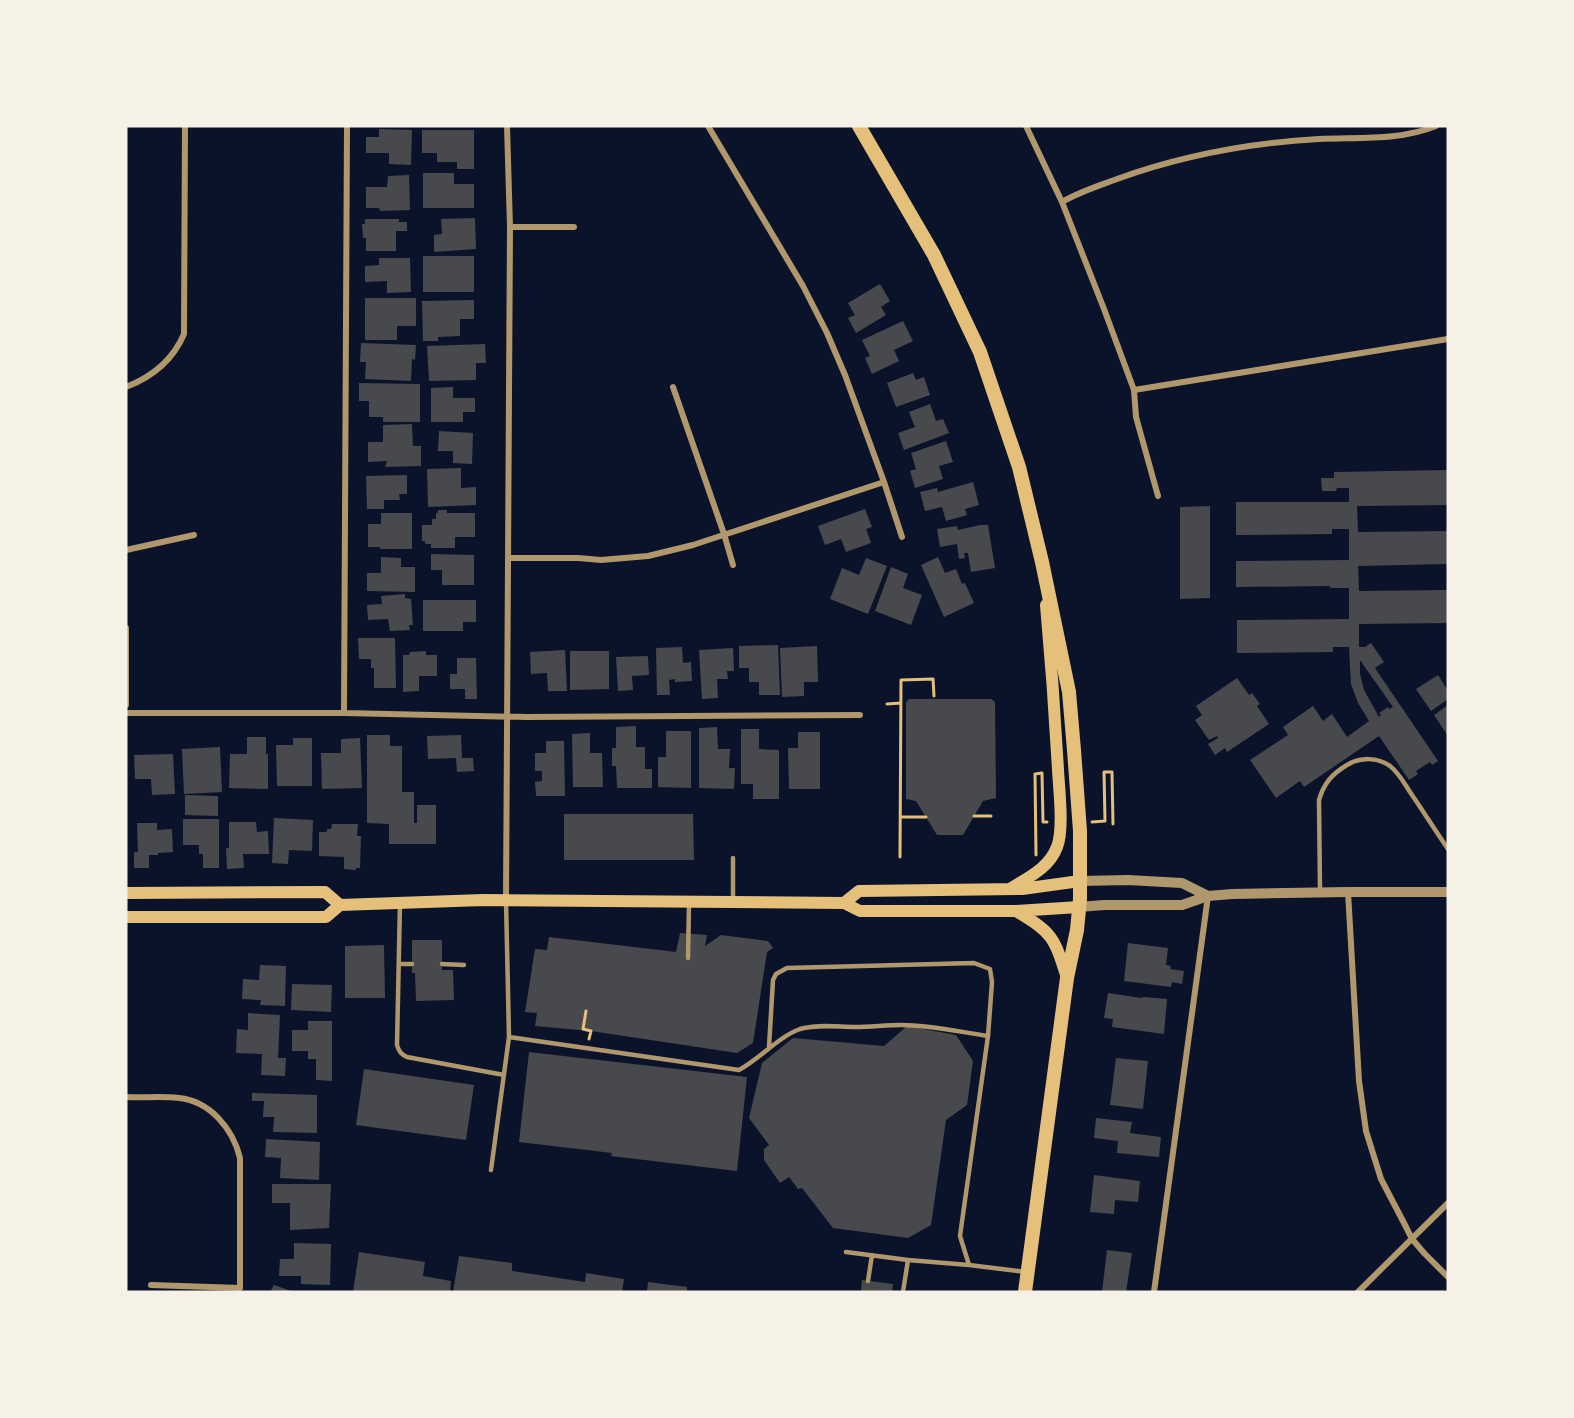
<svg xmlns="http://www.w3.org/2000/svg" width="1574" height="1418" font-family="Barlow,sans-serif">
  <rect width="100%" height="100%" fill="#14213d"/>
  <path fill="#0b132b" d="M126,126H1448V1292H126Z"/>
  <path fill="#48494c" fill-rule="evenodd" d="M379,129L412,130L411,165L389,164V153H366V137H379Z
    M422,130H474V169H457V162H437V153H422Z
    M423,173H454V184H474V208H423Z
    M409,175L410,210L380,211L379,208H366V187H387L388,176Z
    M475,218L476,249L434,252V235L442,234L441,219Z
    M365,219H399V222H407V231H396V251H366V238H363L362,224H365Z
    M423,256H474V292H423Z
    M379,258H410L411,292L387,293V281L365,282V266L379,265Z
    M880,284L890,301L881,307L886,315L856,333L848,318L855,315L848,303Z
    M365,298H416V326H397V340H365Z
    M474,300V319H460V336L438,337V341H423L422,301Z
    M903,321L913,341L894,350L899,361L872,374L865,358L870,356L862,340Z
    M361,343L416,345L415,360L412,359L411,381L365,379L366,362H360Z
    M485,344L486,363H476V380L429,381L427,346Z
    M913,373L916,380L924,377L930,395L896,407L887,383Z
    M359,383L420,384V422H383V417H369V401H359Z
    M453,387V398H475V412H463V422H431V388Z
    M930,404L936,421L943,419L949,433L904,450L898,433L915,427L909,412Z
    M412,424L413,446H421V466L385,467L387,461L368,462V442H383V425Z
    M439,431L473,433L472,464L453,463V451H438Z
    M946,441L953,462L939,466L943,479L915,488L910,471L916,469L911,453Z
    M461,468V488L476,487V505L428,507L427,469Z
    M1448,470V505L1357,506L1358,532L1448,531V564L1358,566L1359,591L1448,590V623L1359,624V647H1365L1371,643L1384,662L1375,668L1438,761L1432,765L1430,762L1416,771L1418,774L1409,780L1379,736L1304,787L1300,781L1276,798L1250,760L1288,735L1283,727L1313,706L1323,721L1332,714L1347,737L1369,721L1358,703L1351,684L1349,647H1333V652L1237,653V620L1349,619V588H1330V586L1236,587V561L1349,560V529H1332V534L1236,535V502H1349V488H1337L1336,491H1322L1321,478H1334V472ZM1360,660L1393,707L1389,709L1388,707L1379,713L1381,715L1379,717L1364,690L1360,674Z
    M407,475V494H399L400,500H384V509H367L366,476Z
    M973,482L979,505L965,509L967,515L946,521L942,507L925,511L920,492L937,488L938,492Z
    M1210,506V598L1180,599V507Z
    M865,509L872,527L866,529L871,543L846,552L841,539L825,545L818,526Z
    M438,510H447V513H475V537H455V548H431V544H425V541H422V525H432V519H436V513H438Z
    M381,513H412V549H380V547H368V524H381Z
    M980,525H988L995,568L971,572L968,553H964L965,558L959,559L957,544L940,547L937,529L957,526L958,530Z
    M431,554L474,555V585H442V570H431Z
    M381,557L401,558V567H415V592L367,591V573H381Z
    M938,557L945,573L956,569L962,584L965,583L974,603L944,617L921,565Z
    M866,558L887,566L868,614L830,599L842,568L859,575Z
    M891,567L908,574L903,588L922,595L911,625L875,611Z
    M405,594V598L411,599L413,625H409L410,630L390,631L388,619L368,620L367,605L382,604L381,596Z
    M423,600H476V622H463V631H423Z
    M358,638H395L396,688H374V668H371V659H359Z
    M778,645L780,695H759V682H749V668H739V646Z
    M817,646L818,682H804V696L782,697L780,648Z
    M682,647L683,663L691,662L692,681L675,682V679L669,680L670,695H657L656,648Z
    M733,648L734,671H727L728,679H717L718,698L702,699L699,650Z
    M565,650L567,691H548L547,673L531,674L530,652Z
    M426,651V655H437V676H419V691L403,692V655H409L410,652Z
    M570,651H609V689L570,690Z
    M648,656L649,675L632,676L633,690L618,691L616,657Z
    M457,658H476L477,699H465V689H450V674H457Z
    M1438,675L1448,691V699L1431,711L1416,689Z
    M1237,678L1249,695L1252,693L1260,704L1257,706L1269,724L1227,752L1225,748L1215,755L1208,744L1218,738L1217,736L1209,740L1195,720L1202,715L1196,706Z
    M909,699H991L995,702L996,798L983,801L963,835H937L916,801L906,799V702Z
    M1448,705V736L1434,715Z
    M636,726V747H645V769H652V788H617L616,766H612V748H616V727Z
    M717,727L718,749H730L729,768H735L734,789L699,788V728Z
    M741,729H759V749L779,750V799H753V784H741Z
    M666,731H691V788L658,787V757H666Z
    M798,732H820V789H789L788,748H798Z
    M590,733V753H602L603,787H573L572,734Z
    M367,735H390V746H402V792H414V823H417V805H436V844H389V824L367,823Z
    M461,735L462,758H473L474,771L457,772L456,758L428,759L427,736Z
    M247,737H266V754H268V789L229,788L230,754H247Z
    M293,738H312V786H277L276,745H293Z
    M360,738L362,788L322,789L321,753H341V739Z
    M546,741H564L565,796H536L535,782L542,781V771H535V753H546Z
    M220,747L222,792L184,794L182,749Z
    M173,754L175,794L152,795L151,779H135L134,755Z
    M185,795L218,796V816L185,815Z
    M564,814H693L694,860H564Z
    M274,818L313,820L312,851L289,850L288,864L272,863Z
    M183,819H219V868H203V854H199V845H183Z
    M229,822H256L257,832L268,831L269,854H243L244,868L227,869L226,848H229Z
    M137,823H157V830L172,829L173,852L158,853V855H149V868H134V852H138Z
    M332,824H358L357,836H361L360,868H356V870L344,869V857L319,856V832H327V829H331Z
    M680,933L707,935L705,946L721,935L768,941L773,948L767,952L753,1043L737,1053L591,1031L535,1026L537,1013L525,1012L535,949L547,950L549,937L676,952Z
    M412,940H442V970H453L454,1000L416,1001L415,973H412Z
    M1128,943L1168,948L1166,965L1171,966L1170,969L1184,971L1182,984L1172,982L1171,987L1124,981Z
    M384,945L385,998H345V946Z
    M260,965L286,966L285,1006L260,1005L261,1000L242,999L243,979L259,980Z
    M292,984L332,985L331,1012L291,1010Z
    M1108,993L1141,998L1143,997L1167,999L1164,1034L1112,1027L1113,1019L1104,1018Z
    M248,1013L280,1015L278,1058H286L285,1076L261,1075L262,1054L236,1053L237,1029L248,1030Z
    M308,1021H332V1081L316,1080V1059H308V1051H292V1030H308Z
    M907,1026L956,1035L973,1061L967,1105L946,1120L931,1225L908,1238L833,1228L802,1188L798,1189L789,1177L780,1183L764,1160V1149L769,1145L749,1118L762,1063L793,1038L884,1046Z
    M529,1052L747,1077L737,1171L611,1156L612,1153L519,1142Z
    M1116,1058L1148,1061L1143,1109L1110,1105Z
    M364,1069L474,1085L466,1140L356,1125Z
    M252,1093L317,1095V1133L273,1132L274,1117H263L264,1101H252Z
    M1096,1118L1132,1122L1130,1133L1161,1137L1159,1157L1117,1153L1118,1141L1094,1138Z
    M266,1139L320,1142L319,1180L280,1178L281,1158L265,1157Z
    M1094,1175L1140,1181L1138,1202L1115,1200L1114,1214L1090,1212Z
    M272,1184H331L329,1228L290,1230V1203H272Z
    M294,1243L331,1244L330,1285L301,1284V1276H279L280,1259H294Z
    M1107,1250L1132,1253L1126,1292H1102Z
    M359,1252L425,1262L423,1276L451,1281L450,1292H353Z
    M459,1256L512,1263V1271L585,1282L586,1273L624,1279L622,1292H453Z
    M862,1280L893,1284L892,1292H861Z
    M648,1282L687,1287V1292H647Z
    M274,1285L294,1292H278L271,1290Z"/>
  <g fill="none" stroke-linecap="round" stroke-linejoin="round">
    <path stroke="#e5c07b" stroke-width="3" d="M887,704L901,703
      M974,816H991
      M901,817H926
      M1092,822L1105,821L1104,772H1112L1113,824
      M1036,855L1035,774L1042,773L1043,822H1047
      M900,857L901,680L933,679L934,696
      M586,1011L583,1029L591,1031L589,1039"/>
    <path stroke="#b1986c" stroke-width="4.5" d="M1320,891L1319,800C1324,783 1332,774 1347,765C1360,757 1378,757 1390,766C1399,773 1404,783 1410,792C1423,811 1435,830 1448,849
      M733,901V858
      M400,903L397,1045C399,1052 401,1054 407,1057L504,1075
      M688,958L689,904
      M400,964H412
      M442,964L464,965
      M509,1037L739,1070C760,1059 778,1037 800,1029C817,1024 838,1027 855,1027C871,1027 886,1025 901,1025C930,1025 960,1032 988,1036
      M769,1047L773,980L776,974L787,968L974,963L990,969L992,982L988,1036L960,1236L969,1265L1026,1272
      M491,1170L509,1037L506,901
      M846,1252L908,1260L969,1265
      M868,1281L872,1255
      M903,1292L908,1260"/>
    <path stroke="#b1986c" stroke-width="6" d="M708,126L803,286L827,333L845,375L884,482L902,537
      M1026,126L1062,202L1104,309L1134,390L1136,417L1158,496
      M1062,202C1079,192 1098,186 1117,179C1181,156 1250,143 1319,139C1358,137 1399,141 1436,126
      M510,227H574
      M126,387C152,377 173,360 184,334L185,126
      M673,387L724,534L733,565
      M1134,390L1448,339
      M126,550L194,535
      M509,558H578L601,560L648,556L693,545L884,482
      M126,628V705
      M126,713H344L527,717L860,715
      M344,713L347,126
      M1348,892L1359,1081L1366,1131L1381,1179L1404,1223L1412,1239L1424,1253L1448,1277
      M506,900L510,227L507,126
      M126,1097C143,1098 162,1096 179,1098C210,1101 233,1129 240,1158V1288L151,1285
      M1154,1292L1208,896
      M1358,1292L1448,1203"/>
    <path stroke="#b1986c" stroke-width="10" d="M1080,881L1128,880L1182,883L1208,896
      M1079,907L1104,905H1182L1208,896L1232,894L1348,892H1448"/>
    <path stroke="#e5c07b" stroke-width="12" d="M1010,889C1029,877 1049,868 1057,847C1064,830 1059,789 1058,770C1055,715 1051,660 1046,605
      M126,893L325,892L340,905
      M844,903L859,891L1022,889L1080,881
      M1016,911C1053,933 1054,937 1067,978
      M126,917H326L340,905L483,900L844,903L860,911H1016L1079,907"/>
    <path stroke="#e5c07b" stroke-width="14" d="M859,126L934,255L980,352L1019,467L1042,562L1069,692L1074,750L1080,831V899L1077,930L1067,978L1025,1292"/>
  </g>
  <rect width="1574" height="1418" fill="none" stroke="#f6f1e7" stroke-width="255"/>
</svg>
